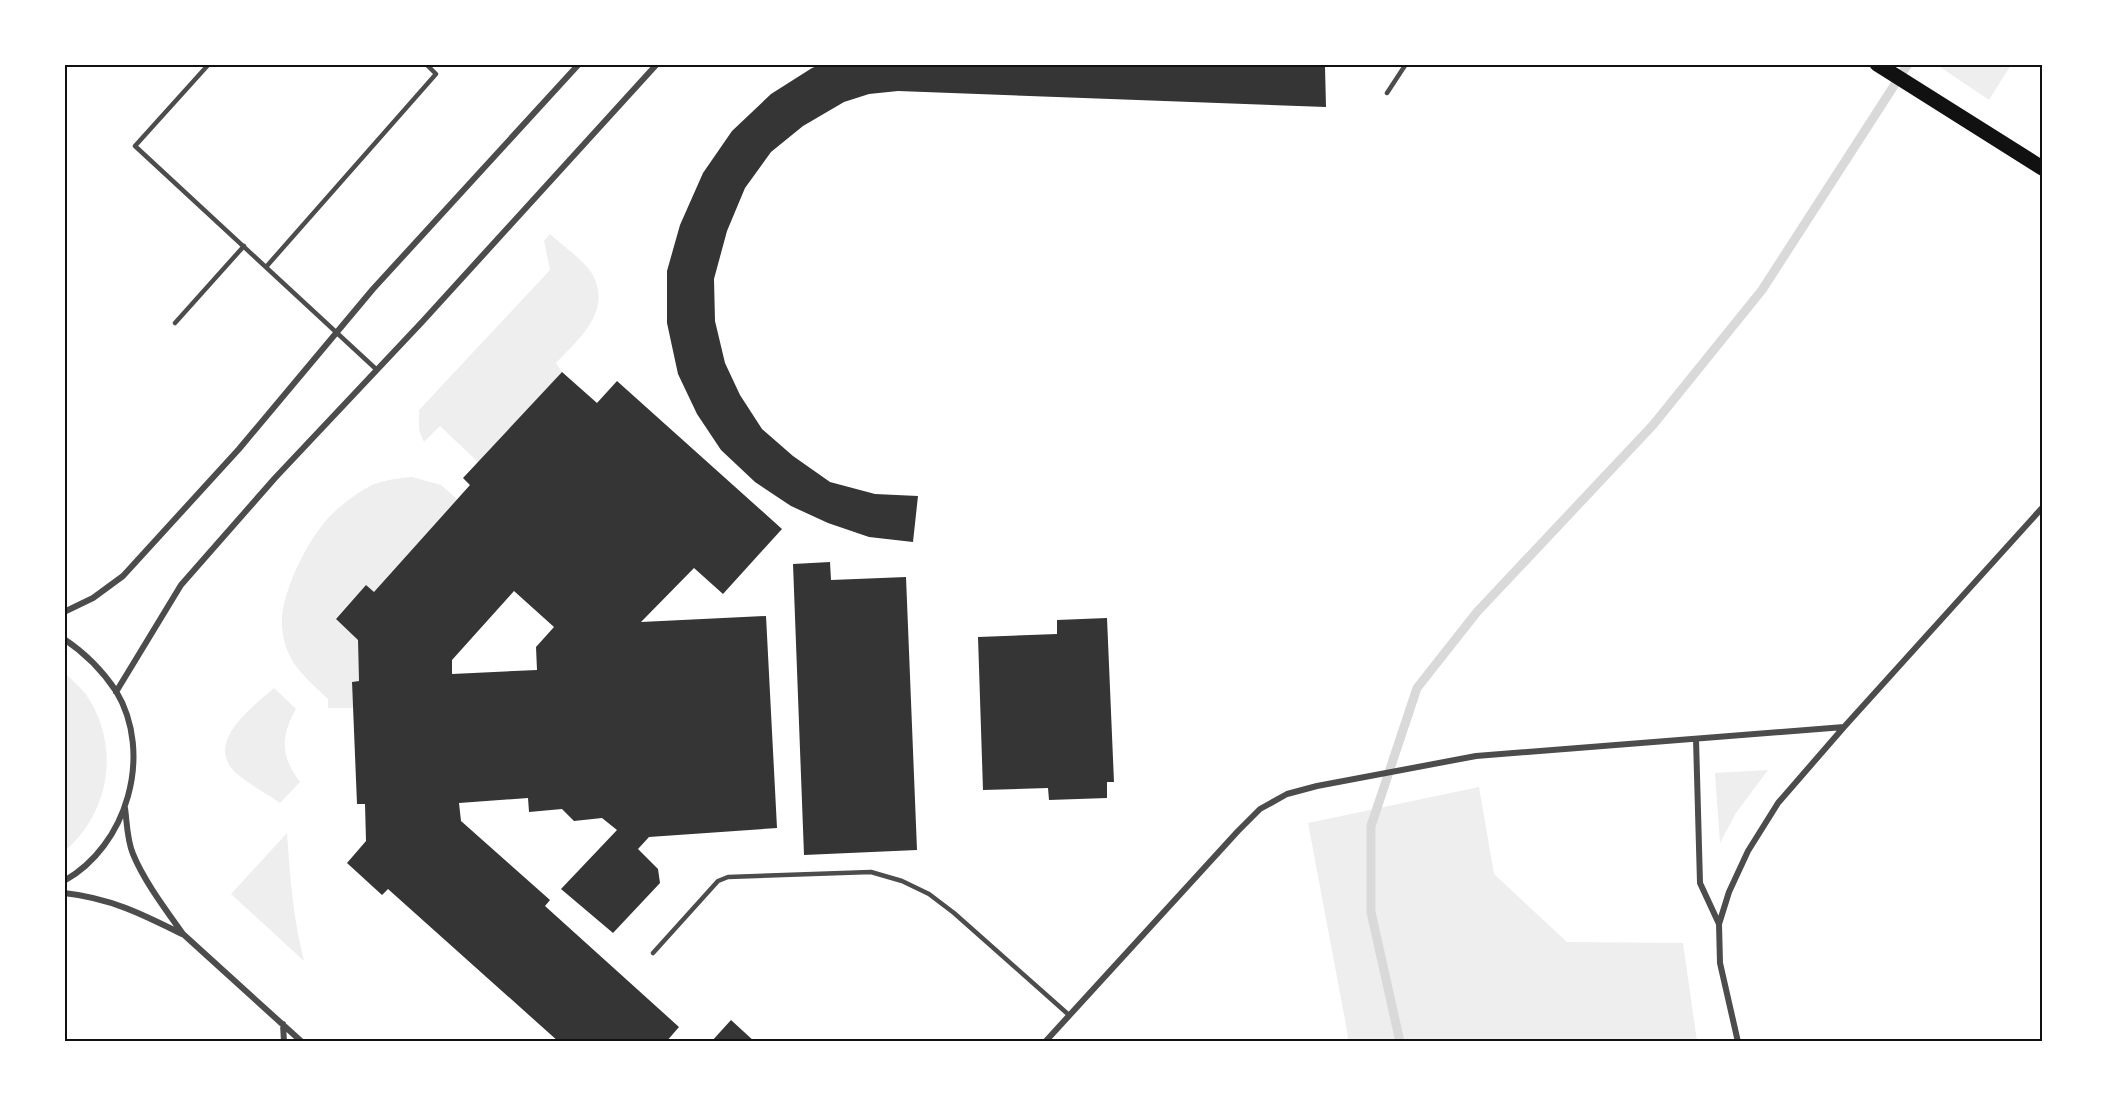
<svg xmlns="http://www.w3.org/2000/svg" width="2107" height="1106" font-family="'Exo 2',sans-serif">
  <rect width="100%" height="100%" fill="#fff"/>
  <path fill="#eee" d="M1937,65L2011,64V65L1989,100Z
    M550,234C562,245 582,259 591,272C614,309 580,338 556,363L562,372L478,462L440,426L424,442L419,430V410L550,270L544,241Z
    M412,477L441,485L457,499L374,592L366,585L336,618L358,640L359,681L352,682L353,708H328V699C304,676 285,662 282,627C279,595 309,537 331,515C342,504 358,492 372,485C385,480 398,478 412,477Z
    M65,673C71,679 79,686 85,693C121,744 111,811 65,851Z
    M274,688L296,709C280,737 281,757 300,782L280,803C266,793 250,785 237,774C202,743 253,707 274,688Z
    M1768,770L1736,813L1720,843L1715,773Z
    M1479,787L1494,874L1567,942L1683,943L1697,1041H1347L1348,1036L1308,823Z
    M287,833C290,877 293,918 304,961L231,894Z"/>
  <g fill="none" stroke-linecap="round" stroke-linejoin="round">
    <path stroke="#d9d9d9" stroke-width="9" d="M1400,1042L1371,912V826L1417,688L1477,612L1653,425L1762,290L1908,64"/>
  </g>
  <path fill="#353535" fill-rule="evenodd" d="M822,64H1255L1325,67L1326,107L898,91L869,94L844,102L803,126L771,152L745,188L727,231L714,279L715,321L725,363L740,395L762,429L793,456L830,482L875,494L918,496L913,542L869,537L828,523L791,506L755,482L721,450L697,414L678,374L667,323V271L680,225L703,173L732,131L771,94L812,68Z
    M562,372L597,403L617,381L782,529L723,594L694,568L641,622L766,616L777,828L649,837L638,849L658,869L660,883L613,933L561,889L617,830L602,818L574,821L562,809L529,812L528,798L459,803L461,821L550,900L545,906L679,1027L666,1042H559L388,889L382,895L347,863L366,841L365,804H357L352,682L359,681L358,640L336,619L366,585L374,592L470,485L463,478ZM514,591L554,627L536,647L537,670L452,674V660Z
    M830,562L831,580L906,577L917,850L804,855L793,564Z
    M1107,618L1114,782H1107V798L1049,800L1048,788L983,790L978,637L1057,634V620Z
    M731,1020L755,1042H711Z"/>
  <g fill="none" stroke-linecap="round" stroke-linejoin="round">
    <path stroke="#4c4c4c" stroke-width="4.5" d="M209,64L135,146L377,370
      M1387,93L1406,64
      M266,267L436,74L426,64
      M175,323L244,246
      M653,953L718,881L728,877L871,872L902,881L929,894L954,913L1069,1015"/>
    <path stroke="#4c4c4c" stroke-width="6" d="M64,612L93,598L123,576L239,449L373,289L579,64
      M64,639C85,653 102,670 116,691C154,754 127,846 64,881
      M116,692L181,585L275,478L422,322L657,64
      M1696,739L1700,883L1719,924
      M125,808C127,823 127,840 133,854C144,881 166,910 183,934L302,1042
      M64,893C110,898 142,914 182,934
      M283,1024L284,1042
      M1045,1042L1238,831L1260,809L1287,794L1317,786L1476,756L1844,727L2042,508
      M1738,1042L1720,963L1719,924L1729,892L1748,851L1778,803L1844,727"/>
    <path stroke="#111" stroke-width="15" d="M1877,64L2042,168"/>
  </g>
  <rect width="2107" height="1106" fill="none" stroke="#ffffff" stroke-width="132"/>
  <rect x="66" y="66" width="1975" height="974" fill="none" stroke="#111" stroke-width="2"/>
</svg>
